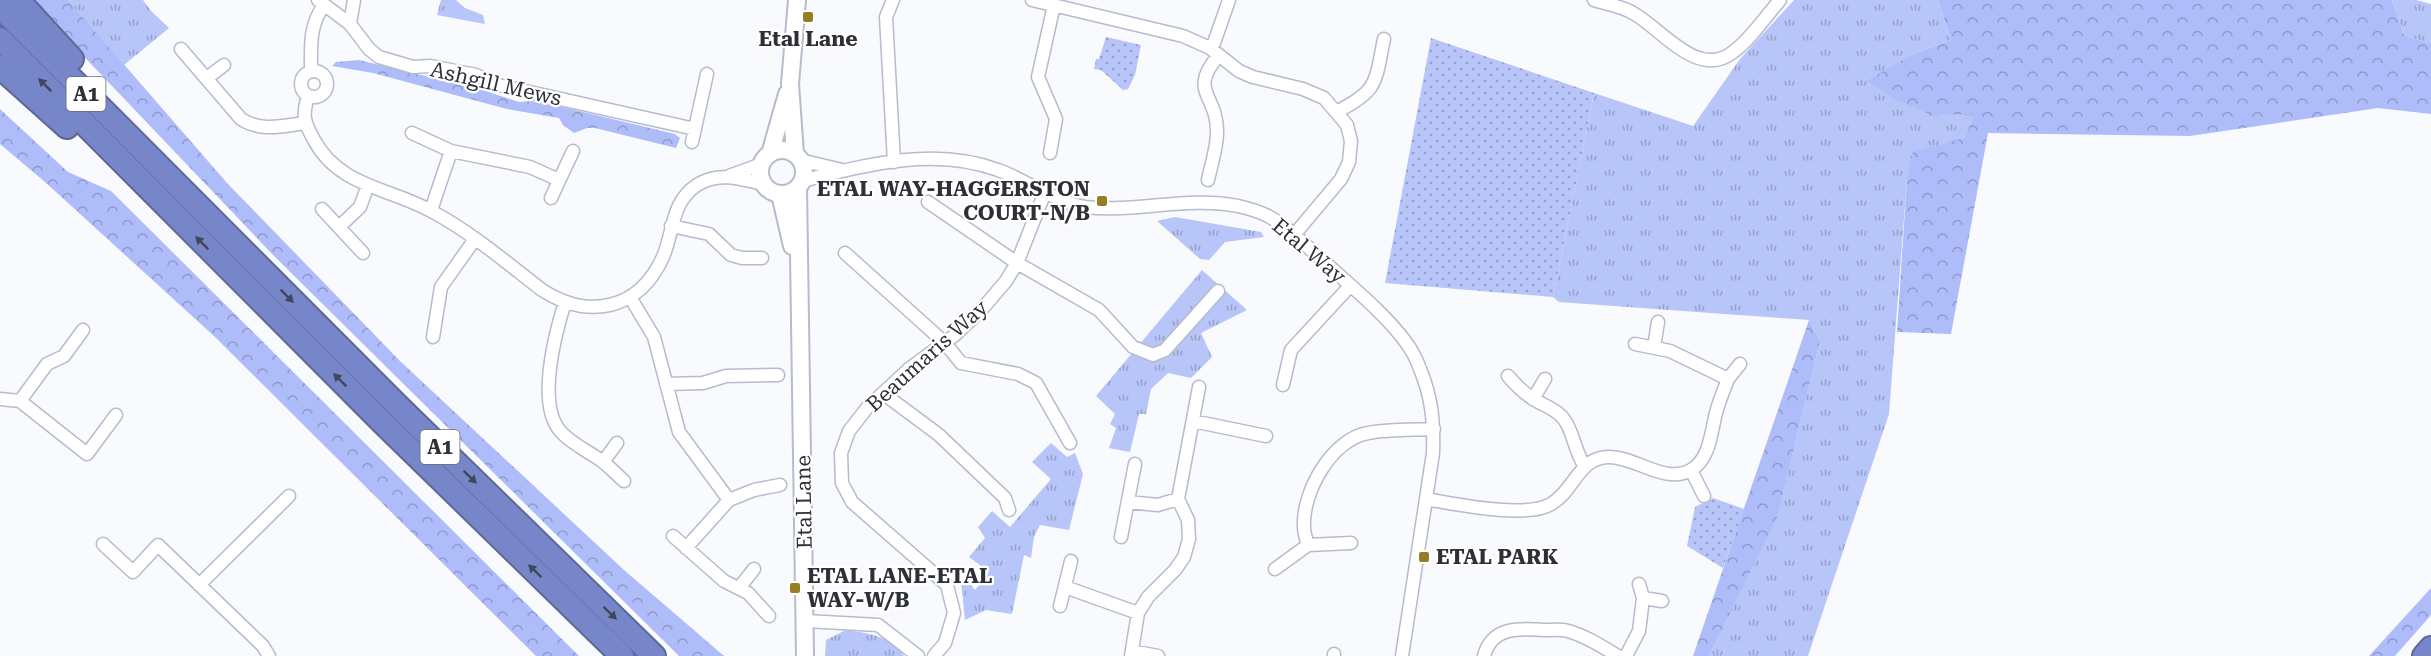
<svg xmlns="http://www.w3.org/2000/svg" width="2431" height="656" font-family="'Roboto Serif',serif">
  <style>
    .grass { fill: url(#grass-tufts) }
    .forest { fill: url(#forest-crowns) }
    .park { fill: url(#park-dots) }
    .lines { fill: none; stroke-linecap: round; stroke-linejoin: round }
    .street-casing { stroke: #b6bbcd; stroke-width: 15 }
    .secondary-casing { stroke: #b6bbcd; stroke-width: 20 }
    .highway-casing { stroke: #5d6895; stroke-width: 26 }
    .street { stroke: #fff; stroke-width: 12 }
    .secondary { stroke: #fff; stroke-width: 16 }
    .highway { stroke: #7786c8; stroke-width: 22 }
    .oneway { fill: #40465b }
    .poi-dot { fill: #957e26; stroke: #fff; stroke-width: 2 }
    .labels { text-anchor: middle; stroke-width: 4.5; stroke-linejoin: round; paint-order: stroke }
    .shield { fill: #fff; stroke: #6d6e73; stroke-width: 1.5 }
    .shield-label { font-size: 20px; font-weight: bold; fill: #2e3037 }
    .poi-label { font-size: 21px; font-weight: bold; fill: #2e3037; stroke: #fff; text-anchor: start }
    .street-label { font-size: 21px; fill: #2e3037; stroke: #fff }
  </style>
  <defs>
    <pattern id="grass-tufts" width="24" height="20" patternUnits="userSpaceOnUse" patternTransform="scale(1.5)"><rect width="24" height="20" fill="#b7c5f8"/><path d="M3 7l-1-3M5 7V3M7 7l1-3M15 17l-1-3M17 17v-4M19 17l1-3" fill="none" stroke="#95a0ca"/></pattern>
    <pattern id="forest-crowns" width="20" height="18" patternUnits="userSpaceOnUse" patternTransform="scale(1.5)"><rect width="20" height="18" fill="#aebcf9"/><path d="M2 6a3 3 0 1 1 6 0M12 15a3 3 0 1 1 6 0" fill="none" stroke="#8e99ca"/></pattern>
    <pattern id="park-dots" width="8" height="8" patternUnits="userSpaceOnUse" patternTransform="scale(1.5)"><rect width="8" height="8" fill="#b7c5f8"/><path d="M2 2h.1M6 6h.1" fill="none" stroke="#95a0ca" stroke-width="1.8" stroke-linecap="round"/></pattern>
  </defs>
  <rect width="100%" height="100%" fill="#f9fafe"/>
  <path class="grass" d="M68,0H143L151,11L169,28L124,65Z
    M441,0H456L465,8L483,15L485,24L437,15Z
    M1794,0H1938L1951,40L1911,55L1932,115L1976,113L1964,138L1907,179L1889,414L1808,656H1709L1777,517L1820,341L1809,320L1559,302L1553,297L1594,93L1693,126L1740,59Z
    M2392,0H2416L2431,4V44L2404,35Z
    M1175,217L1261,232L1264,237L1225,242L1209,260L1200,259L1157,221Z
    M1202,270L1247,310L1201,333L1212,357L1191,378L1168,373L1151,389L1146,414H1139L1130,452L1109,448L1116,428L1110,424L1115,414L1096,396Z
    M1051,443L1067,457L1075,453L1083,474L1069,530L1040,525L1034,537L1031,558L1024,555L1012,614L986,610L965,620L961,581L965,577L975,590L989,572L969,557L985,538L978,527L992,511L1010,527L1051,479L1032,462Z
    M846,630C867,633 892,636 904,656H825L826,640Z"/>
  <path class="forest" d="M30,0H68L227,183L400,361L624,570L724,656H679L274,256Z
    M1938,0H2392L2404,35L2431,44V114L2378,108L2190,136L1988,133L1951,334L1897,332L1907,179L1913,152L1964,138L1975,114L1932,115L1895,99L1867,81L1911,55L1951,40Z
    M359,60L421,75L478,85L491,93L519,102L531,101L558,106L675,134L680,138L676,148L595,128H587L574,133L563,125L559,118L507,109L373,73L332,66L336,62Z
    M0,109L68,172L111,191L579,656H536L214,336L45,182L0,144Z
    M1809,320L1820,341L1777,518L1709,656H1693Z
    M2431,588V615L2395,656H2369Z"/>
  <path class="park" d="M1106,37L1141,45L1135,75L1128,89L1123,90L1101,70L1094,69L1096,59H1099Z
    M1431,38L1594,93L1553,297L1385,283Z
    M1713,498L1744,509L1723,568L1687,546L1695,507Z"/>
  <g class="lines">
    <g class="street-casing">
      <path id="street" d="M318,0L350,24L369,49L379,57L413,67L430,66L476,75L498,85L695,129
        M893,0L886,17L894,162
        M1032,0L1183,36L1210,48L1239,71L1253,77L1303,89L1324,98L1347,125L1351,141L1349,162L1341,179L1294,235
        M1594,0C1607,4 1621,6 1633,13C1662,29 1698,80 1733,52C1750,40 1766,16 1780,0
        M350,24L354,0
        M1210,48L1214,43L1229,0
        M181,49L241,119C261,132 282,126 305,123
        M301 84a13 13 0 1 1 26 0a13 13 0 1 1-26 0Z
        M311,71C311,45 309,26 324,5
        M207,78L224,65
        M308,96C302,116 304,122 314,140C339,187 391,188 433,212C472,233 507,263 542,290C589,320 639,310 663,257C674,231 671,202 697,185C718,171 741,179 764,184
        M1338,111C1379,90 1375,82 1384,39
        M412,133L451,151L530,167L559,180
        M692,142L707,74
        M1050,153L1056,119L1038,77L1054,5
        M800,160L842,170
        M729,176L762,164
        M1208,180C1211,165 1217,148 1217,133C1218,94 1187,92 1219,55
        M802,181C865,165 935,146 998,170C1024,179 1057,203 1085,207C1136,213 1187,196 1238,206C1247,208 1260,212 1268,216C1290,228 1309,249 1328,265C1354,289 1384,313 1405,341C1411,349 1417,360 1420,369C1432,397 1434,423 1433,453L1402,656
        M551,198L573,151
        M928,202L1017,263L1099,310L1133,347L1153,355L1165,350L1218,291
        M322,209L363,253
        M431,210L451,151
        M671,226L709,234L731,255L742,258H762
        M339,227L360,207L368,185
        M845,253L945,343L961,363L1018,374L1036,383L1070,443
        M630,297L654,337L679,432L729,500L686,548
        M565,302C555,334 536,405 561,432C571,443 587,451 599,459C608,465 616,474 624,481
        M433,337L441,287L475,239
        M1654,347L1658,322
        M1508,376C1515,384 1522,392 1532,398C1542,405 1555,408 1563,418C1573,429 1574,450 1584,465
        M1728,379L1740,364
        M666,384L703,383L726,376L778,375
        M1283,385L1291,350L1350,286
        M884,394L939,435L1005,498L1009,510
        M0,399L20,401L87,454L116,415
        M1533,399L1545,379
        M20,401L47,364L64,356L83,330
        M1193,421L1266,436
        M603,462L617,443
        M1691,470L1704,496
        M1426,499C1456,504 1526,519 1551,504C1575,490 1578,458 1608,457C1635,456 1665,485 1691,470C1710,459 1711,432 1716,413C1719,401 1724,390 1728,379L1670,351L1635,344
        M729,500L754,490L780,485
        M1128,502L1158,505L1178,499
        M673,536L724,581L748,593L769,616
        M1121,537L1135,464
        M1351,543L1308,545C1306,539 1304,533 1304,527C1302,492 1332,439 1368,433C1389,429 1413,430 1434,429
        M103,544L133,572L158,545L263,646L269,656
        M1275,569L1308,545
        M1639,584L1643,598L1662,601
        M199,585L289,496
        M1065,587L1138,613
        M739,588L754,569
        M1060,606L1071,561
        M806,621L878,625L918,656
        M1132,651L1158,656
        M934,656L945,643L954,613L947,585L852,502L842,483L841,453L849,431L867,408L910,368L955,335L983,308L1006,281L1017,263L1045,192
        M1131,656L1138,613L1148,597L1175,570L1184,557L1189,539L1188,520L1178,499L1199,387
        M1334,656V654
        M1484,656C1492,626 1520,628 1545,630C1552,630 1561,629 1568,631C1586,636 1603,647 1618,656
        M1626,656L1639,631L1643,598"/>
    </g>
    <g class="secondary-casing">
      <path id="secondary" d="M760 172a22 22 0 1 1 44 0a22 22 0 1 1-44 0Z
        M770,154L787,94
        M795,154L790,84L797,0
        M798,187L805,656
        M780,194L792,246"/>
    </g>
    <g class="highway-casing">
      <path id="highway" d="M18,0L72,59
        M0,7L397,405L654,656
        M0,39L382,422L622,656
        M0,67L67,127
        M2424,656L2431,648"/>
    </g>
    <use href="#street" class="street"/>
    <use href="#secondary" class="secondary"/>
    <use href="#highway" class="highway"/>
  </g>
  <defs><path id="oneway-solid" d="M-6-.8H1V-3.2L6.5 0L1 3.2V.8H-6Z" transform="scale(1.5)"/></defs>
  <g class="oneway">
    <use href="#oneway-solid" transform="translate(45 85) rotate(-135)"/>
    <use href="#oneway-solid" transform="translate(202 243) rotate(-135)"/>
    <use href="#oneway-solid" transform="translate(287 296) rotate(45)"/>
    <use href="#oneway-solid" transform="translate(340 380) rotate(-135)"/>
    <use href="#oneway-solid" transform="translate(470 477) rotate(44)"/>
    <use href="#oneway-solid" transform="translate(535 571) rotate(-136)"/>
    <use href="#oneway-solid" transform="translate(610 613) rotate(44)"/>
  </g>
  <g class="poi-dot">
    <rect x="802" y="11" width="12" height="12" rx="3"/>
    <rect x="1096" y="195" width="12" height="12" rx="3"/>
    <rect x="1418" y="551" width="12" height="12" rx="3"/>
    <rect x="789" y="582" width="12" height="12" rx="3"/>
  </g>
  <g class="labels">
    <g class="shield">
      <rect x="66.5" y="77" width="39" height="34" rx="4.5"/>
      <rect x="420.5" y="430" width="39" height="34" rx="4.5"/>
    </g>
    <g class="shield-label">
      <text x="86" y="101">A1</text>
      <text x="440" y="454">A1</text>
    </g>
    <g class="poi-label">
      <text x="808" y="46" text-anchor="middle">Etal Lane</text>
      <text x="1090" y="196" text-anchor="end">ETAL WAY-HAGGERSTON<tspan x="1090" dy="24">COURT-N/B</tspan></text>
      <text x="1436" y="564">ETAL PARK</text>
      <text x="807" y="583">ETAL LANE-ETAL<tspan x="807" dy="24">WAY-W/B</tspan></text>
    </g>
    <g class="street-label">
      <text transform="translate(496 84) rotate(13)" y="7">Ashgill Mews</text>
      <text transform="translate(1309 251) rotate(40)" y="7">Etal Way</text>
      <text transform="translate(927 356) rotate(-42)" y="7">Beaumaris Way</text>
      <text transform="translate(804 502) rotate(-91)" y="7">Etal Lane</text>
    </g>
  </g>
</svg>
